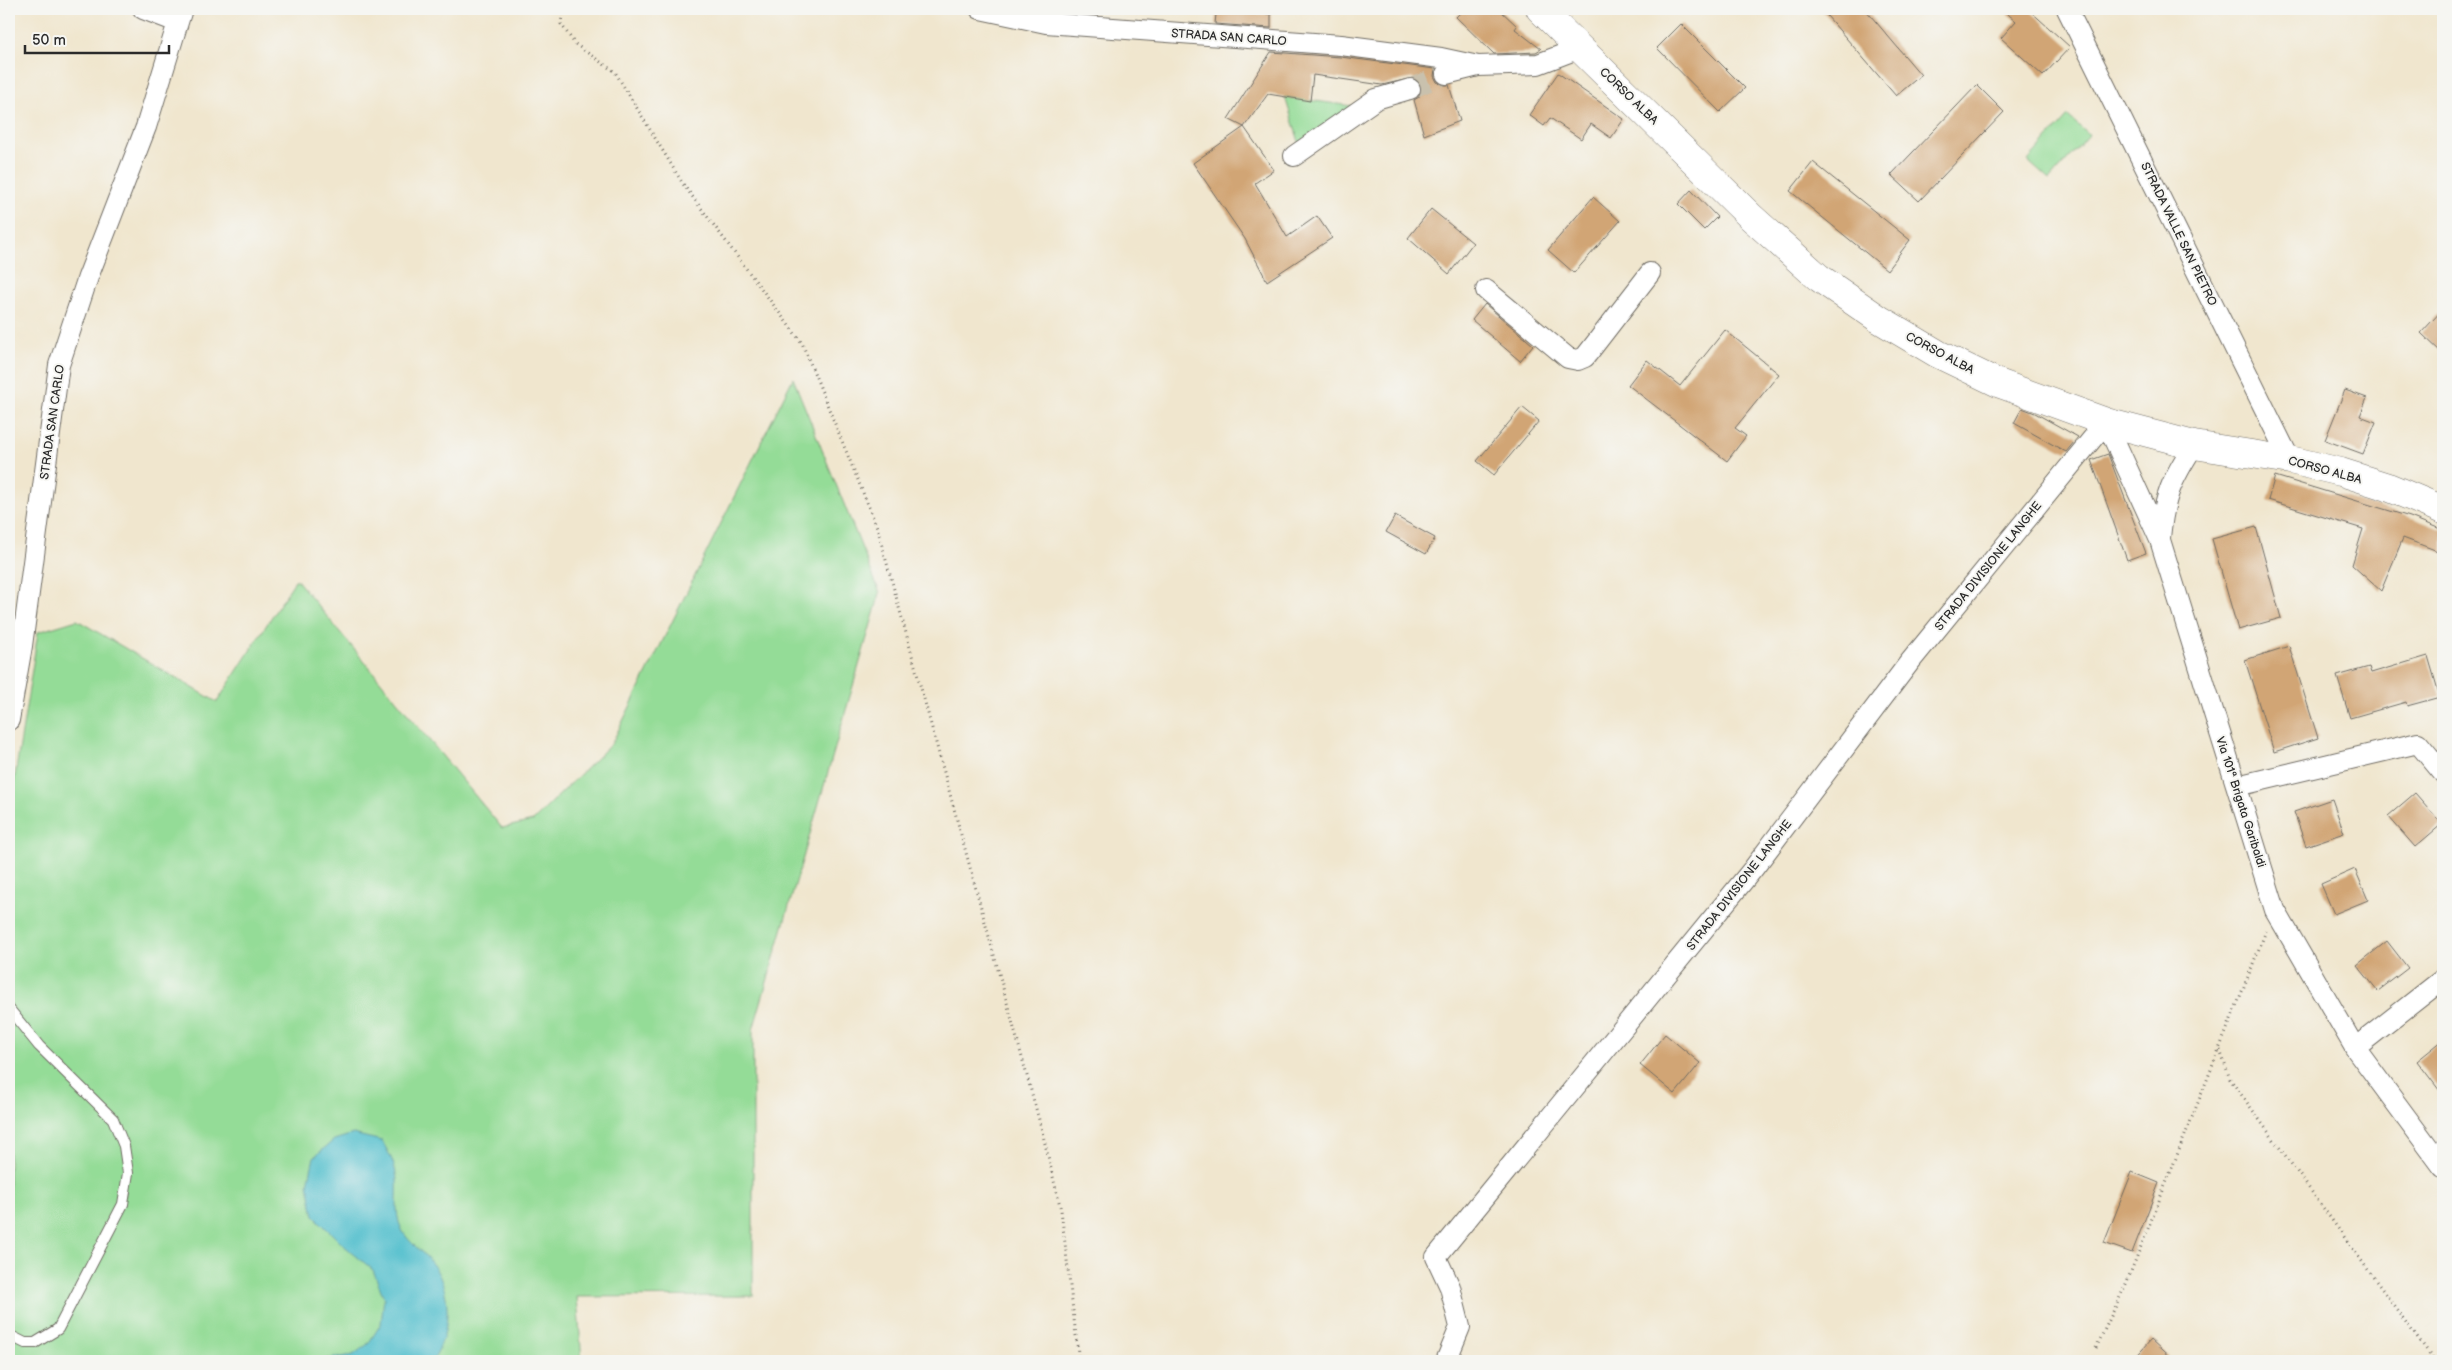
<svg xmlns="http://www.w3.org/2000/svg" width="2452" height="1370" font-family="'Balsamiq Sans',sans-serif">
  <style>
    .green { fill: #94dc97; stroke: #608461 }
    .water { fill: #53bfcd; stroke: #3f757c }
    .building { fill: #d1a574 }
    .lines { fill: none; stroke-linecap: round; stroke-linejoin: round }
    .street-tunnel { stroke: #c9c1ad; stroke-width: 20; stroke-dasharray: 20 10; stroke-linecap: butt }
    .lane-casing { stroke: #706c64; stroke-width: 12 }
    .street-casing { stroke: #706c64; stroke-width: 22 }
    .secondary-casing { stroke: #706c64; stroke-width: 29 }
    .path { stroke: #706c64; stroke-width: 3; stroke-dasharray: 1 4; stroke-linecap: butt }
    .lane { stroke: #fff; stroke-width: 10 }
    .street { stroke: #fff; stroke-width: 20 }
    .secondary { stroke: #fff; stroke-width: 28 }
    .labels { text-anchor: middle; stroke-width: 4; stroke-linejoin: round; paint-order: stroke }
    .street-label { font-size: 12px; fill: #2b2b2b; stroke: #f6f6f2 }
  </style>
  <rect width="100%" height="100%" fill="#f6f6f2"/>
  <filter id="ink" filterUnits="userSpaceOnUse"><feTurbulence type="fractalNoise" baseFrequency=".02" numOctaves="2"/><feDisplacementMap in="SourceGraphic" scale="10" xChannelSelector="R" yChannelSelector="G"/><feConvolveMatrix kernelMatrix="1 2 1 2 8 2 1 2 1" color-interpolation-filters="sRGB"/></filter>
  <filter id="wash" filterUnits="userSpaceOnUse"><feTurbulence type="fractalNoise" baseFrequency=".0096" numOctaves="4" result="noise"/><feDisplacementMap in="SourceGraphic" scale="20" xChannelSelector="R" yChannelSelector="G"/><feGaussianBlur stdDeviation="1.12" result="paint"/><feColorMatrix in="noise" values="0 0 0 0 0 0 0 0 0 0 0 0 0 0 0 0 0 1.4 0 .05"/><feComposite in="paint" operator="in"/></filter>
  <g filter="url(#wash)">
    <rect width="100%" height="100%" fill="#f0e6ce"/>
    <path class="green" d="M1285,97L1352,106L1300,145Z
      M2068,116L2089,135L2049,180L2028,161Z
      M793,378L880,593L753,1030V1296L577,1297L582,1361H9V814L38,632L77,620L217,702L296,579L502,828L533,821L612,743Z"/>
    <path class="water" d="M353,1134L382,1141C387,1150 393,1160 395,1169C401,1189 392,1211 402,1230C408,1242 422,1251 430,1261C453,1289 452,1332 432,1361H316L353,1355L368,1344L381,1324L384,1298L373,1270L341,1243L314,1216L308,1184L314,1157L334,1140Z"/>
    <g id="blocks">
      <path class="building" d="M1464,9H1499L1517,26L1515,29L1541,49L1536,52L1494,54L1456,17Z
        M1821,9H1865L1921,75L1896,96Z
        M2002,9H2028L2070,47L2043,76L2001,38L2016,21Z
        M1216,14H1271V28L1215,24Z
        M1681,24L1745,88L1720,112L1657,48Z
        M1271,52L1340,57L1435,69L1434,76L1437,82L1442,85H1449L1460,121L1424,135L1414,100L1419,97L1421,86L1413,78L1382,85L1313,75L1310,101L1268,94L1244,127L1228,119Z
        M1558,73L1624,119L1611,138L1591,124L1581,139L1550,118L1544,126L1529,115Z
        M1977,85L2004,112L1919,201L1891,175Z
        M1244,127L1274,170L1255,183L1287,237L1317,216L1332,238L1267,281L1245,239L1193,163Z
        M1813,162L1910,240L1887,270L1790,191Z
        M1691,190L1717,217L1704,230L1678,204Z
        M1593,197L1620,221L1574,273L1548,250Z
        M1431,209L1473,243L1449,274L1408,238Z
        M1485,304L1533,345L1520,361L1472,320Z
        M2443,309V354L2421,333Z
        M1725,330L1779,374L1735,428L1746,436L1727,461L1628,385L1647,360L1680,386Z
        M2345,390L2367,398L2360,416L2376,422L2363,454L2325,440Z
        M1522,407L1539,421L1494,475L1477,461Z
        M2022,408L2035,413L2078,437L2066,452L2014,423Z
        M2108,454L2146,553L2127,560L2091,460Z
        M2275,476L2410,517L2443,530V553L2403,538L2381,591L2352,565L2363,529L2268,500Z
        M1395,516L1435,538L1426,554L1386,532Z
        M2256,527L2281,618L2238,630L2212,539Z
        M2289,646L2318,738L2274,752L2245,660Z
        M2428,656L2440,697L2407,706L2406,702L2350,718L2337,676L2369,667L2371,673Z
        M2415,793L2442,824L2415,847L2388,816Z
        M2332,799L2344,833L2306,846L2294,812Z
        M2355,869L2368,900L2334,914L2321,884Z
        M2387,941L2408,968L2378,991L2357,965Z
        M1665,1034L1700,1063L1675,1094L1640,1065Z
        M2443,1040V1095L2417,1061Z
        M2132,1172L2159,1183L2132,1253L2104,1243Z
        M2151,1340L2174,1361H2132Z"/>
    </g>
  </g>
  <g filter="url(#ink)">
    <use href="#blocks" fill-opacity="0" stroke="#706c64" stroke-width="1"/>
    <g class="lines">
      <path class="street-tunnel" d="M1410,89L1446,74"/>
      <g class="lane-casing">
        <path id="lane" d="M9,1009L39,1046L113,1119L124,1146L128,1173L123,1204L58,1329L35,1343H25L9,1335"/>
      </g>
      <g class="street-casing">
        <path id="street" d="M143,9L177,22
          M980,9L1046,23L1341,45L1441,58L1478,66
          M2067,9L2290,460
          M1446,74L1478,66L1538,64L1580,48
          M1294,156L1376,99L1410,89
          M1486,290L1568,358L1578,360L1585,357L1650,273
          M2160,538C2164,496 2172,479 2194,445
          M9,720L22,646L59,365L88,277L146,127L182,9
          M2237,786L2418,743L2443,773
          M2355,1048L2443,979
          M1446,1361L1460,1327L1450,1287L1436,1257L1753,869L1909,663L2106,422L2160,540L2275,910L2355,1048L2443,1167"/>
      </g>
      <g class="secondary-casing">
        <path id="secondary" d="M1540,9L1751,217L1818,277L1879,319L1938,354L1998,383L2106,422L2194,445L2290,460L2341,472L2388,487L2443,510"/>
      </g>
      <path class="path" d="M563,9L561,24L575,44L615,72L683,184L802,343L877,527L1041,1127L1061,1210L1079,1361
        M2220,1050L2230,1079L2434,1361
        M2096,1348L2126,1284L2266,931"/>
      <use href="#lane" class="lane"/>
      <use href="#street" class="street"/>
      <use href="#secondary" class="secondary"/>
    </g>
  </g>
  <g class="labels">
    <g class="street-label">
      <text transform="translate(1229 37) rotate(4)" y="4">STRADA SAN CARLO</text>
      <text transform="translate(1629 96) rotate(44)" y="4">CORSO ALBA</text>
      <text transform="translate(2179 234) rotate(64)" y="4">STRADA VALLE SAN PIETRO</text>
      <text transform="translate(1940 353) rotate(28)" y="4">CORSO ALBA</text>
      <text transform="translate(52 422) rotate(-82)" y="4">STRADA SAN CARLO</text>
      <text transform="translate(2325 470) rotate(15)" y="4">CORSO ALBA</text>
      <text transform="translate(1988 566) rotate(-51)" y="4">STRADA DIVISIONE LANGHE</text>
      <text transform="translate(2241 802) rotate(72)" y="4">Via 101ª Brigata Garibaldi</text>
      <text transform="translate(1739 885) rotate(-52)" y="4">STRADA DIVISIONE LANGHE</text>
    </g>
  </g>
  <rect width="2452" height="1370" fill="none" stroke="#f6f6f2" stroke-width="30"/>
  <path d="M25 45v8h144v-8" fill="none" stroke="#2b2b2b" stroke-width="2.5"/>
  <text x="32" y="45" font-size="15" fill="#2b2b2b" stroke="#f6f6f2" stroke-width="4" paint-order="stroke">50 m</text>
</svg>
